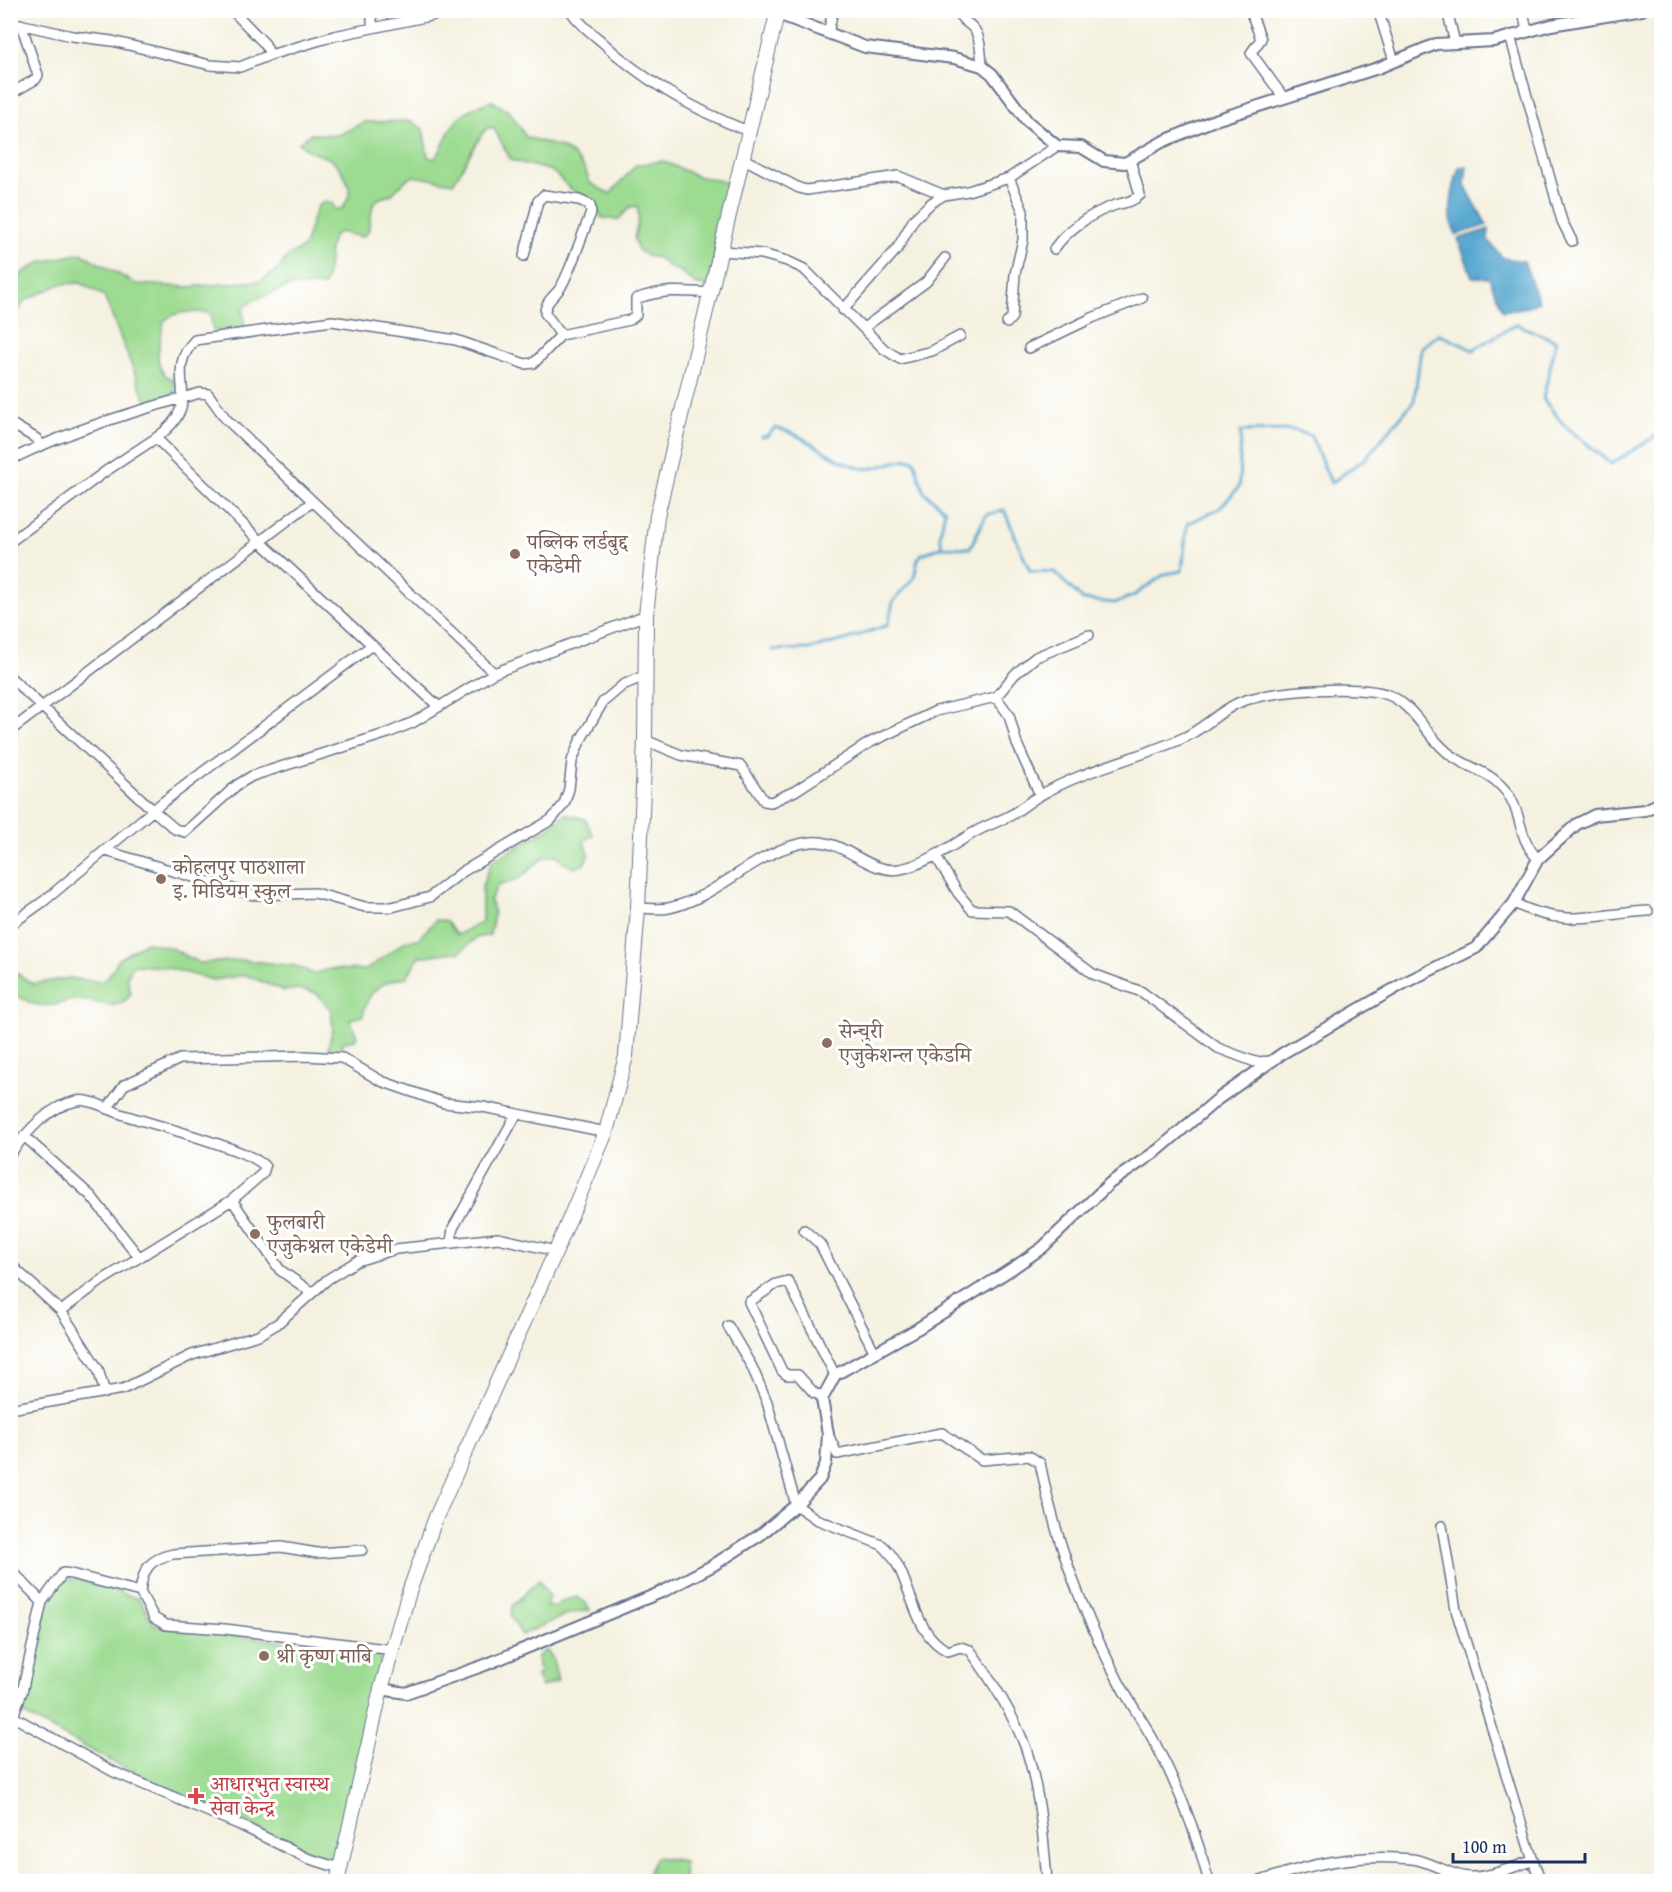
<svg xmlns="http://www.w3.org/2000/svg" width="1672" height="1892" font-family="'Gentium Book Plus','Noto Serif Devanagari',serif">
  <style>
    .green { fill: #9cdb91; stroke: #5c8578; stroke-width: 1.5 }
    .water { fill: #53a5ce; stroke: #376a96; stroke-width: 1.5 }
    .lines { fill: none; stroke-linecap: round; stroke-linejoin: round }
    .stream { stroke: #53a5ce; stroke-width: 3 }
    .minor-casing { stroke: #67738c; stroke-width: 12 }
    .tertiary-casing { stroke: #67738c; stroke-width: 14 }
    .primary-casing { stroke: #67738c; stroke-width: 16 }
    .minor { stroke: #fff; stroke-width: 9 }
    .tertiary { stroke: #fff; stroke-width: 10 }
    .primary { stroke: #fff; stroke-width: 14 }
    .education-dot { fill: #8d6e63; stroke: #fff; stroke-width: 2 }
    .health-dot { fill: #e0444e; stroke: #fff; stroke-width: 2 }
    .labels { text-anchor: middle; stroke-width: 6; stroke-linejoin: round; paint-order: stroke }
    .education-label { font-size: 21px; fill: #785e54; stroke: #fff; text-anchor: start }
    .health-label { font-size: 21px; fill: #be3a42; stroke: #fff; text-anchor: start }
  </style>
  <rect width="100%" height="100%" fill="#fff"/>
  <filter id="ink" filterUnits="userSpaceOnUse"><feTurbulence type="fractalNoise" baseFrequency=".0167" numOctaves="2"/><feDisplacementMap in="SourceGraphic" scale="12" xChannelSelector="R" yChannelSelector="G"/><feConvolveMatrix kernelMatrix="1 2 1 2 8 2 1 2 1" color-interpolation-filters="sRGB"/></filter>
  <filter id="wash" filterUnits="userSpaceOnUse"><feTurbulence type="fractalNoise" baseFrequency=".008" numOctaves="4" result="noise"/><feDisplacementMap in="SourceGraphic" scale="24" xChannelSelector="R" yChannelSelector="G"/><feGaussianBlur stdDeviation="1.35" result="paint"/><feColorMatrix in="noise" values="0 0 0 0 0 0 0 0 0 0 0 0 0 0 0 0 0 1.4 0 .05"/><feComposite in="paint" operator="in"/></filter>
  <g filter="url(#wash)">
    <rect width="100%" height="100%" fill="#f5f1e0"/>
    <path class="green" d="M492,101L510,112L526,137L560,147L572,154L585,169L590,183L610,194L636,165L663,161L697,176L731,183L709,287L695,284L680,271L670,268L659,258L647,256L638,250L634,239L639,217L637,206L630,207L618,220L602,218L593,202L574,192L552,171L511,160L493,127L486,129C473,146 465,165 453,183L414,176L407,179L392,194L378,199L373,204L368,232L362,237L340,232L334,235C326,252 331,269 324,286H291L253,300L243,309L245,327L213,331L210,313C193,312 178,309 164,321C160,342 149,371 174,380L175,393L149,403L145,399L104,296L81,283L60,284L24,301L11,328V280L39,263L81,253L136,284L188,287L260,281L279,269L287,257L304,247L312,220L318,206L324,202L332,203L335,209H342C350,197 352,192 346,179C332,148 315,161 299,143L310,134L339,135L364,122L411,121L423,129L428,157L434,159C442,152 443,143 448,134C457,114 472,107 492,101Z
      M565,814L585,819L593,835L584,841L589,854L584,864L574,868L564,863L557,855C540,855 533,868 521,877C515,881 506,883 498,885L490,900L494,914L490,935L476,938L459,953C449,950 433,957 419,956L407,977C382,981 367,990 363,1016L350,1019L357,1037L355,1040L343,1042L340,1052L332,1053L328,1047L333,1029L331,1010L316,993L298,989L284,991L246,975L213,980L164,967L133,965L127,977L131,994C115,1016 98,999 76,1000C70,1000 63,1003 58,1004C38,1009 27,1002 11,992L10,969L33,984L69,978L101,982L107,978L120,958L146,942L171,948L200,963L243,960L296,966L313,974L330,969L366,970L404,942L418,939L436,920L446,921L457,935L482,922V886L492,861L546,830Z
      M64,1579H78L139,1599L156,1626L372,1652L379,1655L381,1663L336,1861L292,1846L237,1818L155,1784L23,1714L44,1613L47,1602Z
      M539,1580L549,1596L546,1607L557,1606L562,1601L577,1597L586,1603L590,1610L568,1614L522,1635L511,1617L512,1606Z
      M546,1650L552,1657L558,1681L542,1687L536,1674L542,1672L538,1667V1656Z
      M656,1857L684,1861V1881H644Z"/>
    <path class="water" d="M1467,166L1465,185L1487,225L1456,235C1445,216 1453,187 1459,167Z
      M1489,229L1488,240L1503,258L1524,261L1539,302L1528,307L1503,311L1489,278L1472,277L1458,239Z"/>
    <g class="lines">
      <path class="stream" d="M761,437L767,436L775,428C807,434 829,460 860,468C877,472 896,457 914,460L924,492L945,510L940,535L942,547
        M773,650L810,649L845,640L888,625L893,602L914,578L918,559L922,554L942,547L970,548L986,515L1004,510L1030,571L1054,572L1083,600L1115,603L1135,595L1165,574L1182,571L1187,524L1220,508L1239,487L1241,431L1294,430L1311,436L1331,483L1366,458L1414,401L1421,348L1439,334L1473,350L1516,324L1556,341L1543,399L1564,425L1611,464L1662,432"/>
    </g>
  </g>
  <g filter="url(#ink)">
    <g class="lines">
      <g class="minor-casing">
        <path id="minor" d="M232,10L265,44L270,55
          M372,10V28
          M570,10C578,22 589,31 600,40C644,82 694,110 750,132
          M957,10C961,21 967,21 973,28C981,36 981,55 982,66
          M1250,10L1261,39L1251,53L1284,98
          M1378,10L1394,61
          M1447,10L1455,43
          M1523,10L1527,32
          M10,22L72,36L112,41L210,65L240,67L270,55L334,36L459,10
          M828,34L833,10
          M1510,36L1562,221L1572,241
          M10,94L36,79L38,75L21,24
          M744,159L799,188L807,190L898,176L944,195
          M1054,249C1067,230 1089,215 1110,207C1122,202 1130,204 1140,195L1130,160
          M722,251L762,254L787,261L804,269L884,349L900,359L932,351L960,336
          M524,256L538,201L544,195L579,200L590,205L591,213C581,237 574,262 562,285C557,295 545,300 545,313L561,335
          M843,310L897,249L914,219L931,203L944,195L968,191L1009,178L1057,146
          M1007,323L1012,317L1015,274L1023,240V211L1009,178
          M865,327L926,282L945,258
          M1029,348L1092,318L1142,298
          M10,423L37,439L40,444
          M10,460C70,430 136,411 200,393L208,394L226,419L494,673
          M10,542L106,471L156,438
          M10,677L154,811L175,829L185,832L237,785L252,776L388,733L414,722L494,673L646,615
          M996,697L1009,715L1017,744L1040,795
          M439,707L261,542L156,438C209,400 160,376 195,340L332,321L456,340L525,364L534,363L561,335L630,320L636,315V299C661,289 685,291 711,293
          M10,731L312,502
          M645,740L681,755L741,766L764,801L771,802L795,791L869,743L936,711L996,697L1015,674L1036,657L1089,635
          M106,851L253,895L315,893L365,907H392L430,897L462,872L551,820L564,804L569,789L572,761L580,741L603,702L623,685L644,676
          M935,855L958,893L972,910L1009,911L1093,974L1142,992L1218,1048L1255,1062L1273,1061
          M1514,903C1565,929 1595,914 1648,911
          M638,908C648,908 659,910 669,908C720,897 758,847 811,842C843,838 869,875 900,869C927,864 952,845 975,832C987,825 1001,821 1013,814C1022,808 1030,801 1039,796C1083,770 1135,759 1181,739C1201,731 1218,712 1238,703C1265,690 1368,683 1393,697C1418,711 1429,740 1452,756C1474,771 1491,771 1508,794C1523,815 1517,837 1538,859
          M10,925L44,901L163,802L372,645
          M107,1109L124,1085L180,1059L305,1056L342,1058L381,1081L444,1103L483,1107L606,1132
          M24,1136L91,1196L139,1257
          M10,1154C27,1132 48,1106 77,1101C92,1098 110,1111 124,1115C148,1123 256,1151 265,1167L263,1173L232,1200
          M804,1230L820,1244L875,1353
          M451,1243L453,1228L516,1115
          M10,1264L61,1311
          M728,1326L752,1367L767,1402L796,1505L816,1519L882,1545C914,1572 908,1632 948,1651L960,1647L970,1650C991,1679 1012,1712 1025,1746C1039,1785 1044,1840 1047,1882
          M105,1393L98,1369L61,1311L101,1281L232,1200L280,1270L311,1292
          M823,1396L814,1393L798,1375H787L782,1371L749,1302L776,1284L788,1281L835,1375
          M10,1409L123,1389L192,1355L258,1335L277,1324L328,1279L357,1261L396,1249L498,1238L556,1251
          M828,1434L837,1454L942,1433L982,1460L1029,1456L1040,1463C1055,1538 1083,1614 1119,1682C1130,1704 1145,1723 1156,1745C1179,1788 1197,1835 1209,1882
          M1442,1526L1456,1610L1517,1810C1526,1834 1530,1859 1542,1882
          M10,1569L42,1602L22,1692L13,1716
          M140,1592C143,1569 149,1559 173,1554L281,1547L317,1553L362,1550
          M42,1602L63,1573L71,1574L140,1592L154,1618L166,1625L225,1629L394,1650
          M10,1715L114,1772L240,1825L307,1858L339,1868
          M1258,1882C1309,1864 1357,1853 1412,1859C1431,1861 1450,1876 1469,1877C1489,1878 1512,1867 1532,1861"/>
      </g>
      <g class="tertiary-casing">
        <path id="tertiary" d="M778,14L865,47L954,58L982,66L992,74L1027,121L1057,146L1081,147L1104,161L1125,163L1162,142L1212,121L1378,68L1436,44L1494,41L1551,25L1642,10
          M381,1689L406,1693L485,1665L664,1591L712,1566L760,1535L796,1505L820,1479L826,1463L828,1434L822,1399L835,1375L917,1329L1013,1268L1042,1248L1110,1183L1158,1150L1218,1099L1283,1053L1406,982L1476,948L1514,903L1538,859L1577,824L1595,815L1645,810L1662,802"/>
      </g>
      <g class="primary-casing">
        <path id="primary" d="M337,1882L381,1689L409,1592L436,1517L556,1251L606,1132L626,1056L638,908L645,740L646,615L657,516L778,10"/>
      </g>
      <use href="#minor" class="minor"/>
      <use href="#tertiary" class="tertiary"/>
      <use href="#primary" class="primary"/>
    </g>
  </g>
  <g class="education-dot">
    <circle cx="515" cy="554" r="6"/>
    <circle cx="161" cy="879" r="6"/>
    <circle cx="827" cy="1043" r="6"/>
    <circle cx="255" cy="1234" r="6"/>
    <circle cx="264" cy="1656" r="6"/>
  </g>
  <path class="health-dot" d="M193 1787h6v6h6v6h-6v6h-6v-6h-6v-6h6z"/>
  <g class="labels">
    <g class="education-label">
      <text x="527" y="549">पब्लिक लर्डबुद्द<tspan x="527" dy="24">एकेडेमी</tspan></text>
      <text x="173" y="874">कोहलपुर पाठशाला<tspan x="173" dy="24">इ. मिडियम स्कुल</tspan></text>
      <text x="839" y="1038">सेन्चुरी<tspan x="839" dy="24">एजुकेशन्ल एकेडमि</tspan></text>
      <text x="267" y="1229">फुलबारी<tspan x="267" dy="24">एजुकेश्नल एकेडेमी</tspan></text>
      <text x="276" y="1663">श्री कृष्ण माबि</text>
    </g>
    <g class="health-label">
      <text x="210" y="1791">आधारभुत स्वास्थ<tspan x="210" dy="24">सेवा केन्द्र</tspan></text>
    </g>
  </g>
  <rect width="1672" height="1892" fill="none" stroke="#fff" stroke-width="36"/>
  <path d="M1453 1853v9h132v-9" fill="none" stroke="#1b2f5e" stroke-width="3"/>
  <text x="1462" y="1853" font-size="18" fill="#1b2f5e" stroke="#ffffff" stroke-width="4.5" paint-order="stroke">100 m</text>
</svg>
